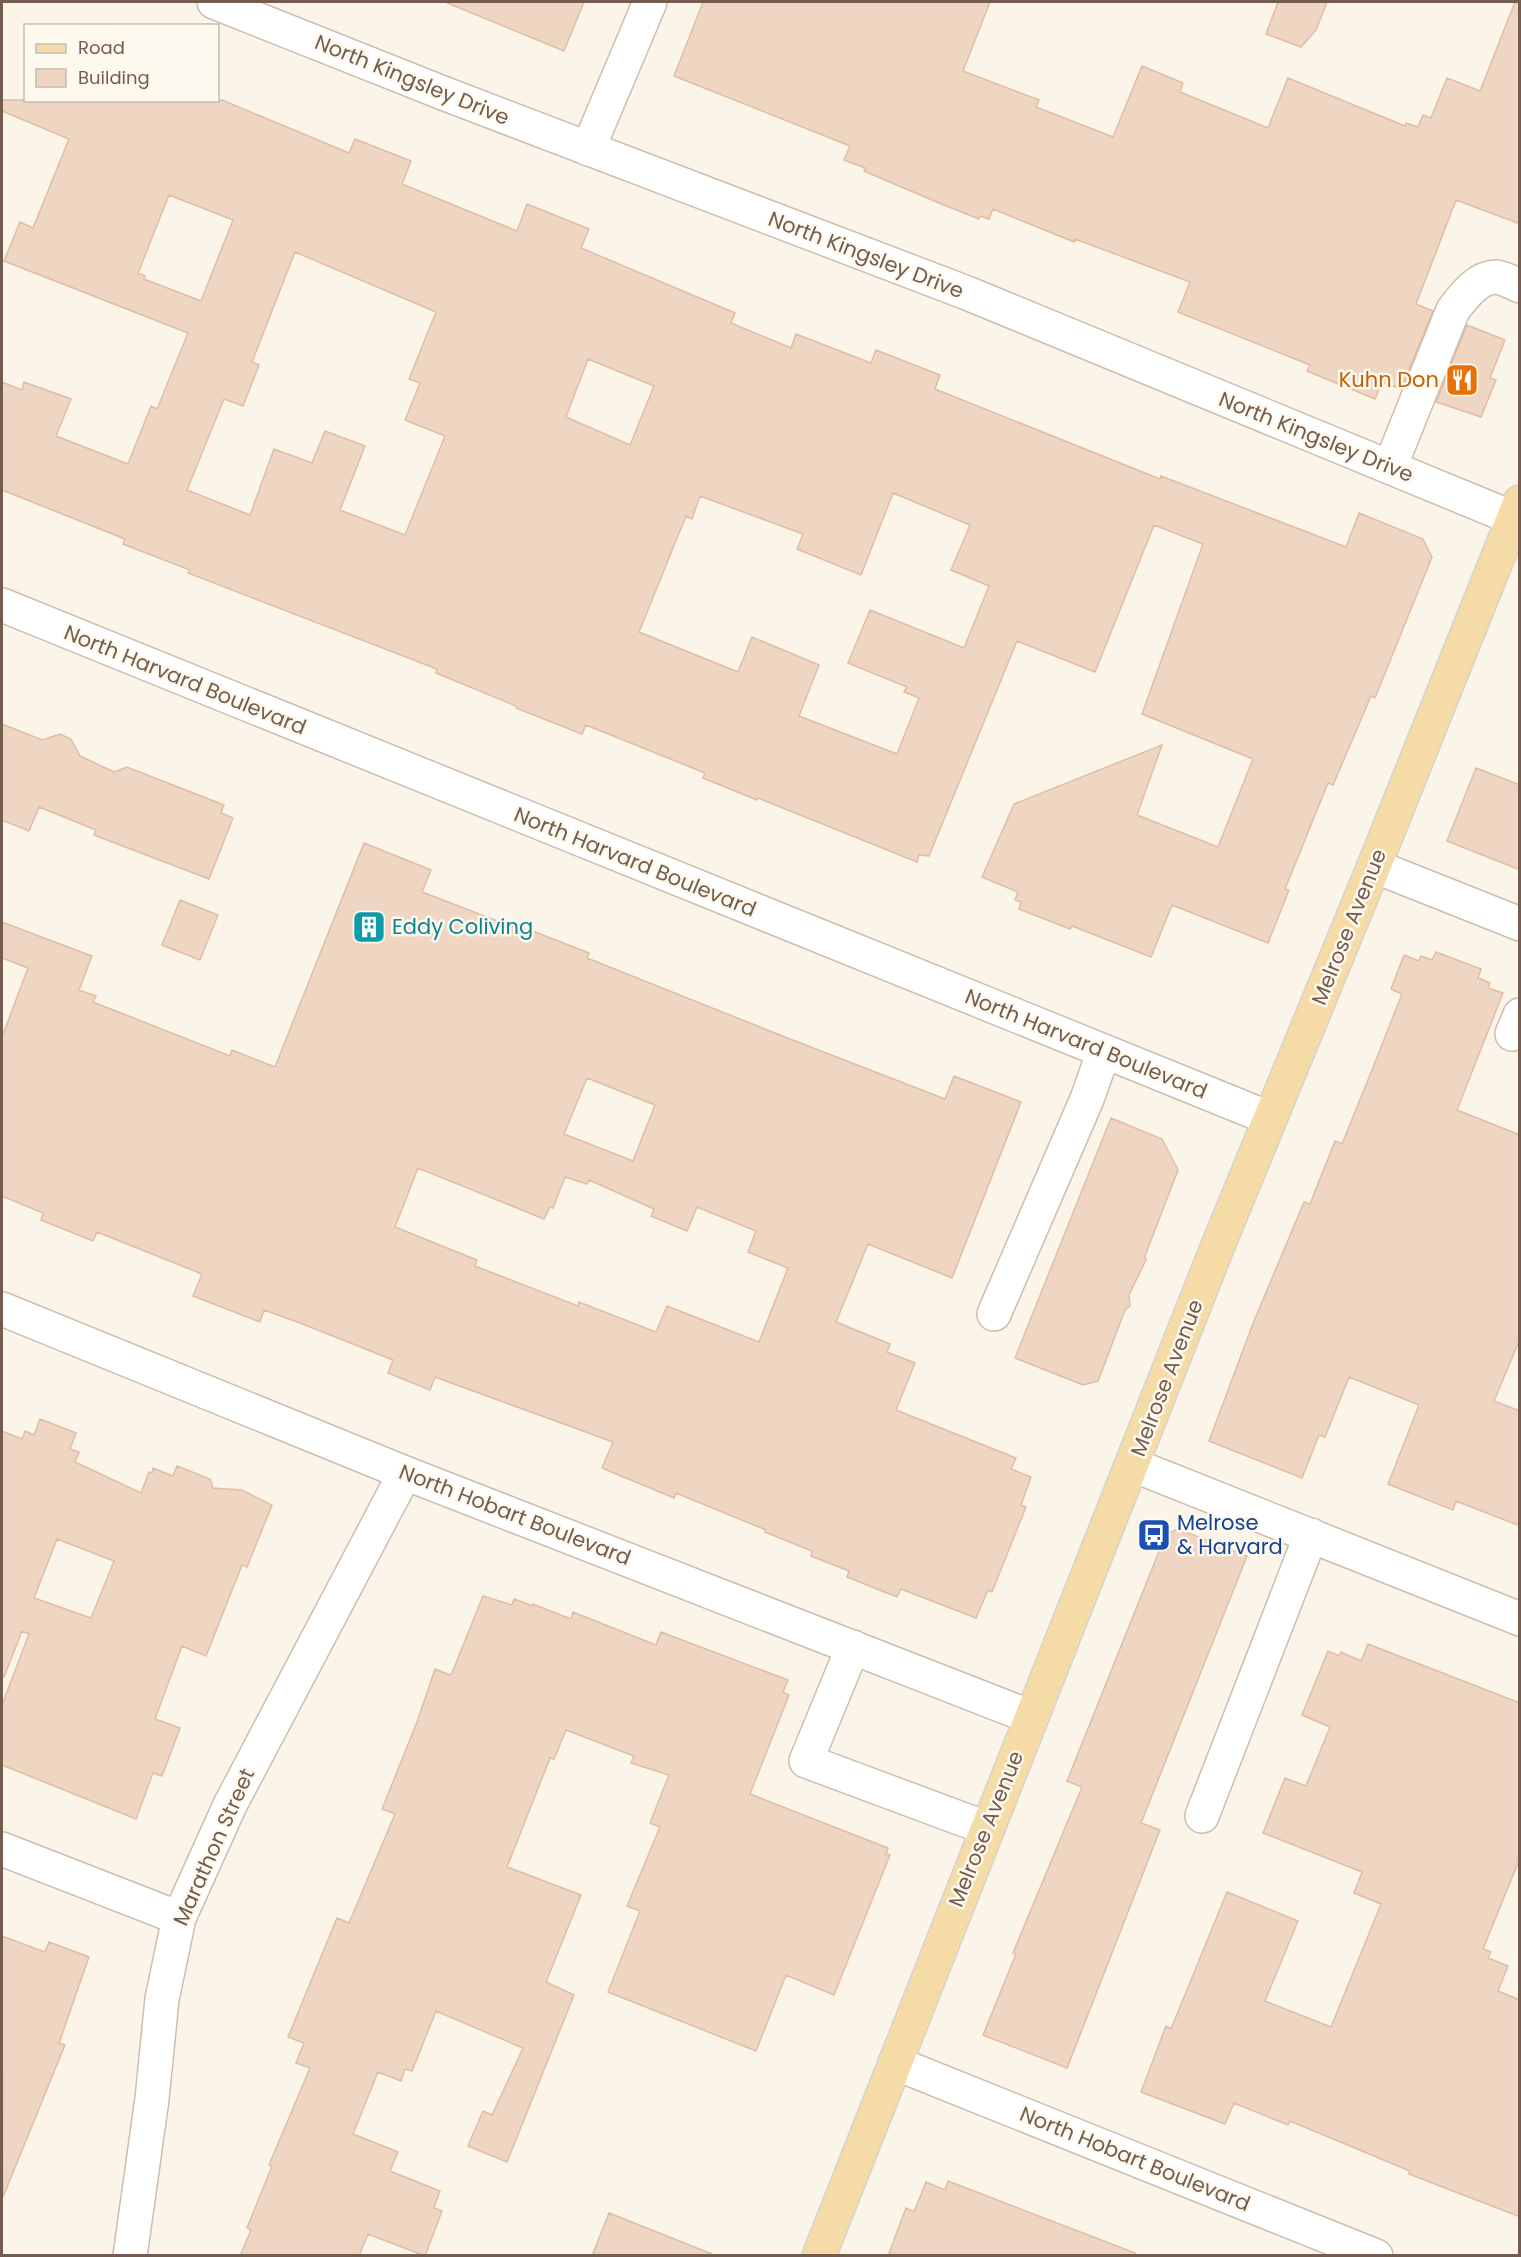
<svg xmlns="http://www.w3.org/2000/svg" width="1521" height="2257" font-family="Poppins,sans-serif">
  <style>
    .building { fill: #efd6c2; stroke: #e0bda4; stroke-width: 1.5; fill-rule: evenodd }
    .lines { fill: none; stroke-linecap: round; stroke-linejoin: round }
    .minor-casing { stroke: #cdbdaf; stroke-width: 36 }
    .major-casing { stroke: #d8d2cd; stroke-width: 36 }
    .minor { stroke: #fff; stroke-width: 33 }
    .major { stroke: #f5dba6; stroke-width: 33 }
    .labels { text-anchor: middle; stroke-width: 5; stroke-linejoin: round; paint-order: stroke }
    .street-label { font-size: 21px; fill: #745d4e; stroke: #fef9ef }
    .food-label { font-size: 21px; fill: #c56008; stroke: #fef9ef; text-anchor: end }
    .culture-label { font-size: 21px; fill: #0d838f; stroke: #fef9ef; text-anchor: start }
    .transit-label { font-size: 21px; fill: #164399; stroke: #fef9ef; text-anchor: start }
  </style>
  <rect width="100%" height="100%" fill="#fbf5e9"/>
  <path class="building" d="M445,2H584L564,51Z
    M703,2H990L963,71L1039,100L1036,107L1113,137L1142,66L1183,83L1180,92L1268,128L1288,78L1405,126L1406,123L1418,127L1423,115L1431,118L1447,78L1480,91L1515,2H1520V224L1456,200L1416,304L1433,311L1401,389L1382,382L1375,399L1307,371L1310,365L1178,312L1190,282L1075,239L1074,242L993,209L989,219L980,216L979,219L939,203L864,171L865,168L844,160L850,146L674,76Z
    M1278,2H1327L1316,30L1301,47L1266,34Z
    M2,100H222L349,153L355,139L411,161L402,184L517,231L527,204L589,229L581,248L735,313L731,323L791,348L796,334L871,363L876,350L940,375L935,389L1160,479L1161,476L1346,547L1359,513L1423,539L1432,557L1375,698L1371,696L1333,785L1328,783L1285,889L1289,890L1268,943L1172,905L1151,957L1072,926L1070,929L1019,909L1021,902L1015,900L1018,892L982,877L1014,804L1162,745L1137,815L1218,847L1253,759L1142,714L1203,544L1154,525L1095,672L1017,641L929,856L919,855L917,862L758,798L757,800L703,778L705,773L586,725L582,734L516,708V706L436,673L437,669L188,573L190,570L123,544L125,539L2,490V382L22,390L24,382L71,399L56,436L128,464L151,406L157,409L188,333L4,261L20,222L33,228L69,139L2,111ZM169,195L233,220L201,301L144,279L145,276L138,273ZM295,252L436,312L409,379L420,383L405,420L445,436L405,535L340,510L365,446L325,431L312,463L274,449L250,515L187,490L224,399L243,406L259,365L252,362ZM588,359L654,386L630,445L566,417ZM893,493L970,525L951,570L989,586L964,648L870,610L848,663L907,687L904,692L919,698L897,754L799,716L819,665L752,637L738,672L639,632L686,516L692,519L700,496L803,534L797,549L861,575Z
    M1467,325L1505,340L1490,378L1496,380L1481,417L1436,402Z
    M2,724L42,740L60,734L71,739L80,756L114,772L127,767L224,805L221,813L233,818L209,879L94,835L96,830L39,807L29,831L2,820Z
    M1476,768L1520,785V870L1447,841Z
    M364,843L431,870L422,892L529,933L530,930L589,953L587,958L790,1039L945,1099L954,1076L1021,1102L952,1278L868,1244L836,1322L890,1344L887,1352L915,1363L896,1410L1016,1458L1011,1469L1031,1477L1021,1505L1026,1507L992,1592L988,1590L976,1618L901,1589L897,1597L847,1577L849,1571L811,1556L812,1551L765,1532L766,1530L676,1493L674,1498L602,1468L613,1442L435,1377L430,1390L388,1373L393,1360L300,1323L264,1310L260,1322L193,1296L202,1274L97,1232L93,1241L41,1220L43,1213L2,1196V1037L28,968L2,958V922L92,956L79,990L96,996L93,1002L230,1056L232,1050L275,1067ZM587,1078L655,1105L633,1161L564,1134ZM418,1168L544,1219L550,1207L553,1208L565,1177L587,1184L589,1180L654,1209L651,1216L687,1231L697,1207L756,1231L748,1252L788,1268L759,1342L667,1306L656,1332L579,1302L578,1306L475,1266L477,1260L395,1227Z
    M180,900L218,915L200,960L162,945Z
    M1436,952L1481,969L1478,978L1490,983L1488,988L1503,993L1457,1110L1520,1135V1339L1494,1401L1520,1411V1526L1456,1501L1453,1510L1388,1484L1419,1405L1349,1377L1325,1437L1319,1435L1302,1478L1209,1441L1252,1326L1304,1202L1310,1204L1335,1141L1342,1144L1370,1075L1402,994L1391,989L1404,955L1419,961L1421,956L1432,960Z
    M1111,1118L1162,1139L1178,1170L1145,1256L1146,1260L1129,1295L1130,1306L1125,1310L1098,1381L1083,1385L1015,1358Z
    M40,1419L76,1433L70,1449L79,1452L75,1462L141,1493L149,1472L152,1473L153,1468L173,1476L177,1466L210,1479L213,1488L242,1490L272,1505L247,1567L242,1565L206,1656L182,1646L155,1719L180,1728L162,1776L153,1773L136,1819L2,1765V1705L29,1634L22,1631L4,1677H2V1431L22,1439L25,1431L34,1435ZM57,1539L114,1561L91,1618L34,1598Z
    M1178,1529L1247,1556L1141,1823L1160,1830L1067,2068L983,2035L1016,1954L1013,1953L1082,1787L1067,1781L1166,1534Z
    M483,1596L512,1605L514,1599L533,1606V1604L571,1619L573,1612L656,1645L661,1632L788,1680L783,1692L789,1695L750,1794L888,1848L886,1854L890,1855L834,1995L786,1975L756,2051L608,1992L640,1911L627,1906L660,1827L650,1823L669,1775L631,1763L634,1756L566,1730L554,1759L550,1758L507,1867L581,1895L546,1982L574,1995L507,2162L468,2146L483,2111L492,2115L523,2048L436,2011L412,2071L405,2069L401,2081L378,2072L353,2134L398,2152L390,2171L440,2191L434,2208L442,2211L425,2256L368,2234L359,2256H240L251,2230L247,2228L272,2166L269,2165L310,2068L296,2063L304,2043L288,2037L337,1918L349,1923L395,1814L382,1809L417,1722L435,1669L450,1675L452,1673Z
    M1368,1644L1520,1703V1858L1483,1949L1491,1952L1488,1958L1508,1966L1498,1991L1520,2000V2217L1409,2174L1410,2171L1290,2121L1288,2125L1234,2103L1225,2124L1141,2092L1166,2026L1171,2029L1227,1892L1298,1921L1265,2001L1331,2027L1381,1904L1354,1893L1362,1872L1263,1833L1285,1778L1306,1786L1330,1727L1302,1715L1328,1651L1339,1656L1341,1652L1361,1661Z
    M2,1936L45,1952L49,1942L89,1957L59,2043L65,2045L3,2197Z
    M948,2181L1135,2253L1134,2256H888L906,2208L914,2212L926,2182L945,2190Z
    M609,2213L712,2254V2256H592Z"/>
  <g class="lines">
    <g class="minor-casing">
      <path id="minor" d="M214,2L448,95L967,293L1513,518
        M588,149L650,2
        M1390,467L1453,310C1463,297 1478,276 1497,277C1504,278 1513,283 1520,286
        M2,605L1269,1118
        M1374,866L1520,924
        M1512,1034L1520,1015
        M2,1309L405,1473L1031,1717
        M994,1314L1087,1099L1104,1051
        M1133,1465L1520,1619
        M853,1647L806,1761L986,1828
        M1202,1816L1311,1535
        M2,1849L179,1918
        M895,2063L1376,2256
        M130,2256L152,2099L162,1999L179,1918L230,1805L405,1473"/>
    </g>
    <g class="major-casing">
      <path id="major" d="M819,2256L1217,1248L1374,866L1520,502"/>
    </g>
    <use href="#minor" class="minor"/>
    <use href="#major" class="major"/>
  </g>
  <defs>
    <g id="restaurant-square" transform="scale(1.725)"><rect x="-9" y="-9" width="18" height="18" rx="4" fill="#e8710a" stroke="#fef9ef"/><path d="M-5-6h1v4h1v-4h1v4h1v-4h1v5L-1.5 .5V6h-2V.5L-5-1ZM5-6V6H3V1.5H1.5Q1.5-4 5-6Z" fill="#fff"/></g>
    <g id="building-square" transform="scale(1.725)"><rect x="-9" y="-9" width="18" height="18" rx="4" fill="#0f9aa8" stroke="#fef9ef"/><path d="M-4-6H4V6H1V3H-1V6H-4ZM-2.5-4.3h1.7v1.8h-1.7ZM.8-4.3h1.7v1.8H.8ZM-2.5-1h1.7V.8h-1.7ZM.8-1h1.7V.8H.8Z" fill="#fff"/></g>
    <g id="bus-square" transform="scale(1.725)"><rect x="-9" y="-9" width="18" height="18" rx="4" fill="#1a4fb4" stroke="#fef9ef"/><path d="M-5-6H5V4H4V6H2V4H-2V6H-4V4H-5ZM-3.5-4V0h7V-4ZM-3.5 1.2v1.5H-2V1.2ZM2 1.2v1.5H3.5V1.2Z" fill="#fff"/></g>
  </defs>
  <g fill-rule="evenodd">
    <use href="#restaurant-square" x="1462" y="380"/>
    <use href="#building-square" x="369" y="927"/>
    <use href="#bus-square" x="1154" y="1535"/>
  </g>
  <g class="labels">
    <g class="street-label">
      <text transform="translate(412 80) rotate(22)" y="7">North Kingsley Drive</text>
      <text transform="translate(866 255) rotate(21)" y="7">North Kingsley Drive</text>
      <text transform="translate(1316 437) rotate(22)" y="7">North Kingsley Drive</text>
      <text transform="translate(185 680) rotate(22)" y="7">North Harvard Boulevard</text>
      <text transform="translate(635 862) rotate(22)" y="7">North Harvard Boulevard</text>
      <text transform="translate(1349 927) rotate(-68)" y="7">Melrose Avenue</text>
      <text transform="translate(1086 1044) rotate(22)" y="7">North Harvard Boulevard</text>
      <text transform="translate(1167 1378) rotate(-69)" y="7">Melrose Avenue</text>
      <text transform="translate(515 1515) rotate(21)" y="7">North Hobart Boulevard</text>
      <text transform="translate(986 1829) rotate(-68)" y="7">Melrose Avenue</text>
      <text transform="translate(214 1847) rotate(-66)" y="7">Marathon Street</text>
      <text transform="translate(1135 2159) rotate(22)" y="7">North Hobart Boulevard</text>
    </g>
    <g class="food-label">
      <text x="1439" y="387">Kuhn Don</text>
    </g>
    <g class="culture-label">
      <text x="392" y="934">Eddy Coliving</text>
    </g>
    <g class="transit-label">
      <text x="1177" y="1530">Melrose<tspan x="1177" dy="24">&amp; Harvard</tspan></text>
    </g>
  </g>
  <rect width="1521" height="2257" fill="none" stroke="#745d4e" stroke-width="6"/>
  <rect x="24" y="24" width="195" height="78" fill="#fef9ef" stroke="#c7bbaf" stroke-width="1.5"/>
  <rect x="36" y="44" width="30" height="9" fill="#f5dba6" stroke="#c7bbaf" stroke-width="1.5"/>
  <text x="78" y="54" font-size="18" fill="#745d4e">Road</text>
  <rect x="36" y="69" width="30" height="18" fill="#efd6c2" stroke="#c7bbaf" stroke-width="1.5"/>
  <text x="78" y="84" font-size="18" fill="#745d4e">Building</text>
</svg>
